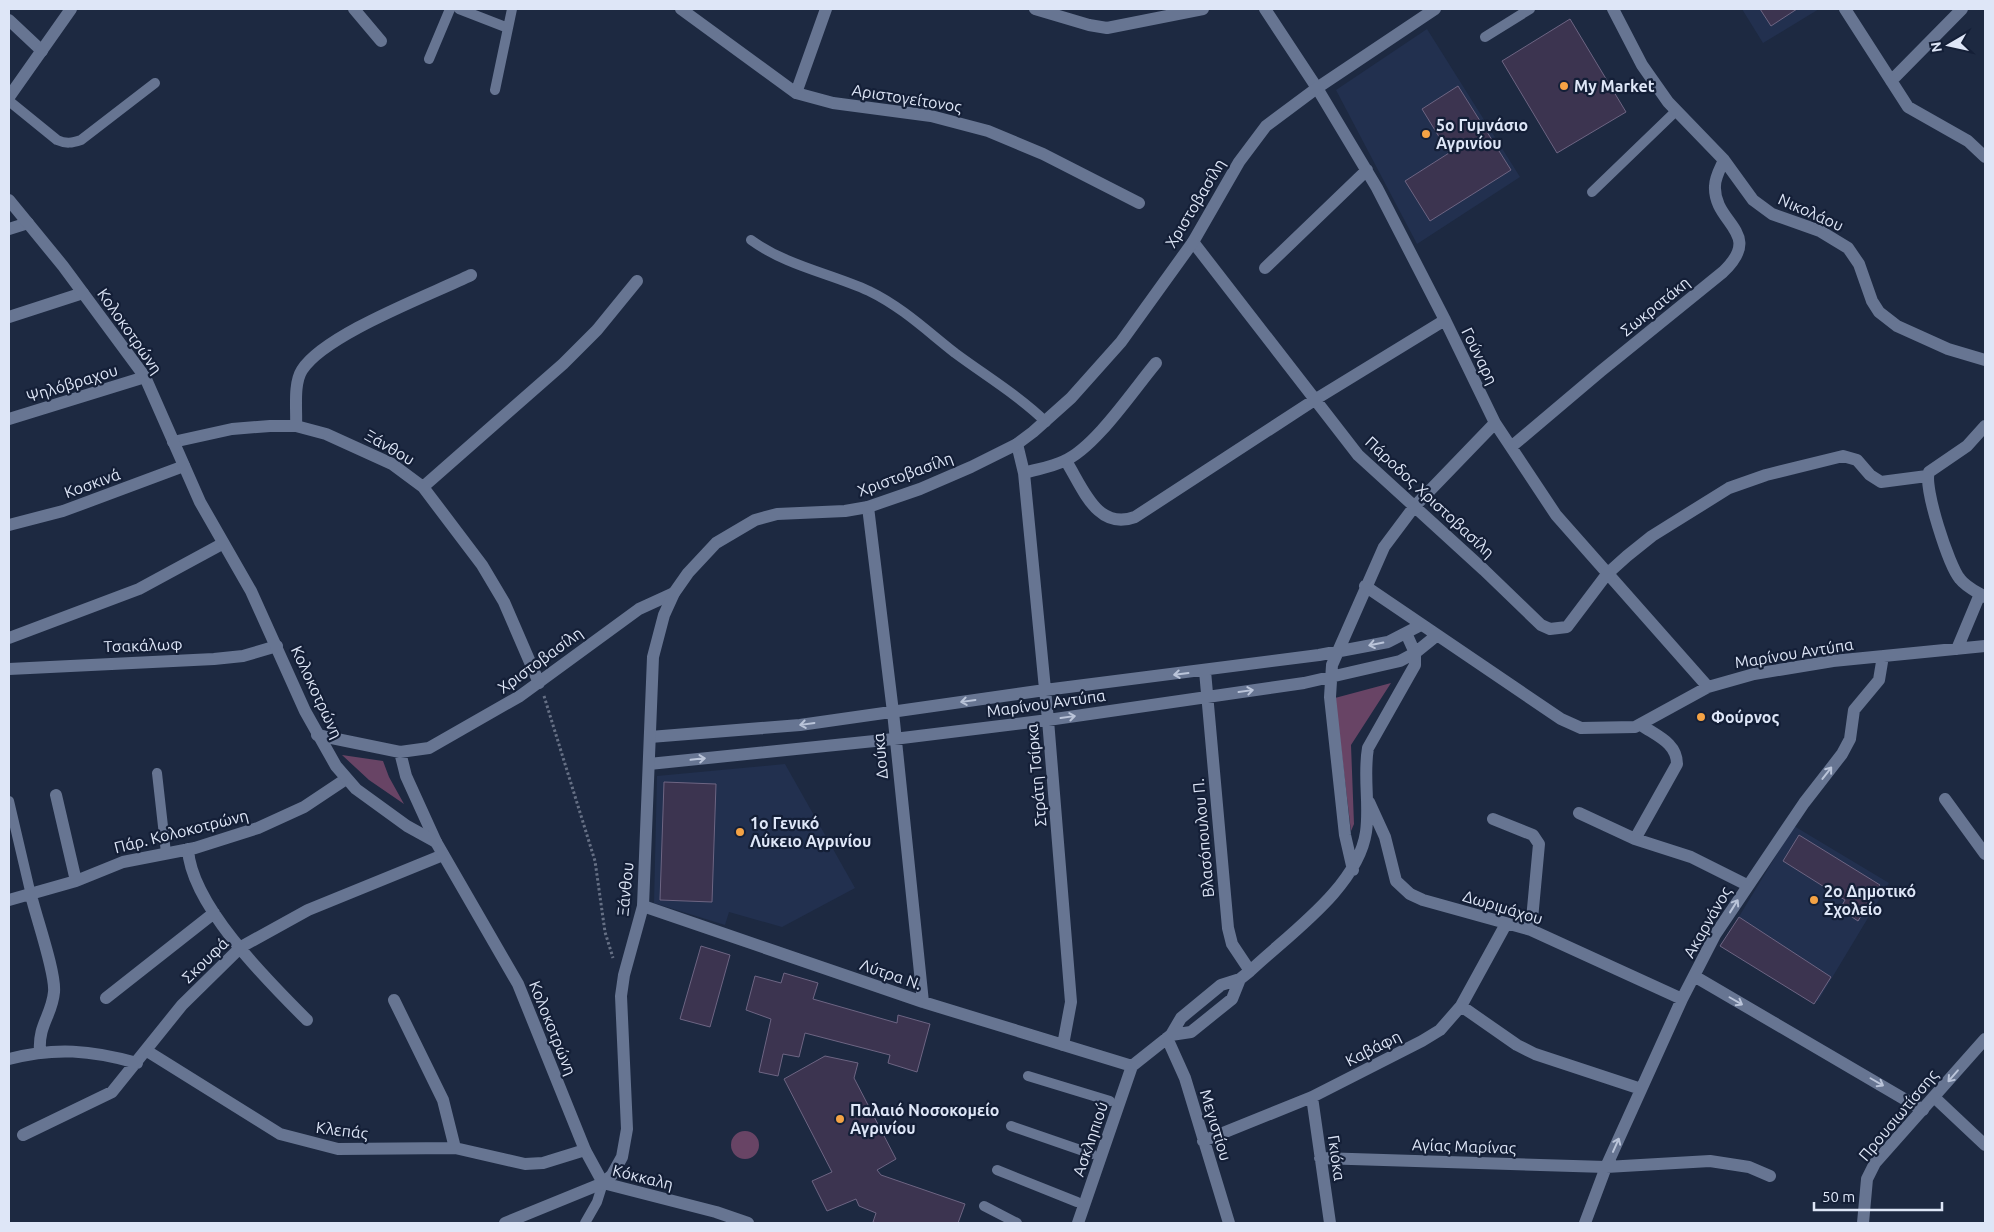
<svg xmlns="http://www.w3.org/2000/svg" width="1994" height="1232" font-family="Ubuntu,sans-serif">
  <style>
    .built { fill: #22304f }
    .green { fill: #684465 }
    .building { fill: #3c3450; stroke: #6d6583 }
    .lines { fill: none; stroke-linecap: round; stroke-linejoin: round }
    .path { stroke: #667085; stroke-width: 3; stroke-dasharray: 2.5 2.5; stroke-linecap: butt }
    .lane { stroke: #677592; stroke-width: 10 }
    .street { stroke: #677592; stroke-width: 12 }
    .secondary { stroke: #677592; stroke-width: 12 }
    .oneway { stroke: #bac4d9 }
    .poi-dot { fill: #f5a345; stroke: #141f37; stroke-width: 2 }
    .labels { text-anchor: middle; stroke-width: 4.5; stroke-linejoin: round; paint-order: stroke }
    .poi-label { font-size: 16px; font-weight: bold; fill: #dee6f7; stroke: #141f37; text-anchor: start }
    .street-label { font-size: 16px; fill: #dee6f7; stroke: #141f37 }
  </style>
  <rect width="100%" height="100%" fill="#1d2941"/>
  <path class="built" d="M1742,9H1819L1763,43Z
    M1427,29L1520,177L1417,244L1336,90Z
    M785,764L855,888L782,927L729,912L725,925L654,903L657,776Z
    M1794,826L1889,883L1818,1001L1723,943Z"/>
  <path class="green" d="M1391,683L1351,745L1354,824L1351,831L1335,698Z
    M342,755L383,761L389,777L404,804L369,780Z
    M731 1145a14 14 0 1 1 28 0a14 14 0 1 1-28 0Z"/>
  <path class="building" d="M1760,9H1797L1771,26Z
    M1570,19L1626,112L1557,153L1502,61Z
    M1458,86L1511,170L1430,221L1405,181L1449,153L1422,109Z
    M664,782L716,784L712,902L660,900Z
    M1799,835L1880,885L1858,921L1840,909L1845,900L1783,861Z
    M1739,917L1831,977L1814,1004L1720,946Z
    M701,946L730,955L710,1027L680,1019Z
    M784,973L818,983L813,999L897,1023L898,1015L930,1024L917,1072L888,1063L890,1055L805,1033L799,1057L783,1054L778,1076L759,1072L771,1019L746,1010L755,976L781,983Z
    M825,1056L858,1063L854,1078L896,1159L877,1170L881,1175L965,1204L958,1223H877L873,1222L876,1213L859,1206L856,1199L827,1211L812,1181L832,1172L784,1079Z"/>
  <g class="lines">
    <path class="path" d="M544,696L595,861L605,932L613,958"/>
    <path class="lane" d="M459,9L508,28
      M1485,37L1530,9
      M429,59L450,9
      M495,90L512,9
      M9,101L57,140C66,144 72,143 81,140L155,83
      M1592,192L1676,111
      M751,240C787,266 829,273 869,291C902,307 927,331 955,353C986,376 1018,395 1046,422
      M157,773L166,853
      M9,801L31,895
      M1028,1076L1110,1101
      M1011,1126L1092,1154
      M997,1170L1077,1202
      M984,1206L1017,1223
      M585,1223L597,1202L603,1183"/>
    <path class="street" d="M354,9L381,41
      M681,9L796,93L833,103L931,116L988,131L1043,154L1139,203
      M1035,9L1089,25L1107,28L1203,9
      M1265,9L1317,88L1377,188L1445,320L1495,423L1556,515L1708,687
      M1613,9L1642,65L1668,102L1724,160L1753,200L1772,214L1820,231L1848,248L1859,264L1872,301L1879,312L1897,326L1948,349L1985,360
      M1845,9L1908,107L1968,141L1985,157
      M9,20L42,51
      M1891,81L1962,9
      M796,93L826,9
      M9,229L28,223
      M1193,242L1358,455L1484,570L1541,625L1550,629L1567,627L1607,574L1627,556L1652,536L1729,488L1766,475L1843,456L1857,460L1870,475L1881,482L1927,476
      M1265,268L1367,170
      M9,317L83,293
      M9,419L145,377
      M296,426C297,411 293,384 302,370C325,334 430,295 471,275
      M1985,426L1967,446L1929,472C1923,487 1949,566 1960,579C1966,587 1977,592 1985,597
      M173,442L232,429L270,426H296L326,434L392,464L423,487L482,565L504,602L539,683
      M1017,444L1024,473L1048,720L1071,1002L1063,1045
      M1511,447L1601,371L1723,272C1765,232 1713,224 1715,186C1715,177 1721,167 1724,160
      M1066,461C1083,488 1097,531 1135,517L1316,399L1445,320
      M1024,473C1037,469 1052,467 1064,461C1095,448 1134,389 1156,363
      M423,487L563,364L597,330L637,281
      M868,507L893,712L923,1002
      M9,525L63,511L184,466
      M1365,586L1561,719L1581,728L1635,727L1708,687L1754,674L1833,661L1985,646
      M9,638L139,589L222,544
      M1957,649L1980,594
      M9,669L214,659L243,656L277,646
      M1205,671L1228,928L1232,944L1250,971
      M317,735L400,752L429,748L520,696L639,609L674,593
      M650,737L800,725L1045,690L1319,655L1388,642L1421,625
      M400,752L406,776L436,842
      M649,764L894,739L1048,720L1304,683L1400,661L1415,653L1436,636
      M56,795L76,881
      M1945,799L1985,854
      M1369,802L1385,837L1396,881L1410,894L1423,900L1531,930L1682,999
      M1579,813L1635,839L1691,857L1747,885
      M1493,819L1533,835L1539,844L1531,930
      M1635,839L1677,764C1677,743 1657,736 1641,725
      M188,849C191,905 268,981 307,1020
      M1353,870L1345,835L1330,697L1332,665L1384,547L1414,507L1495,423
      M31,895C36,917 56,973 54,992C52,1015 38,1025 40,1051
      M9,900L76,881L123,862L195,848L258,828L304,807L346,779
      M643,906L923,1002L1132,1066
      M1694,976L1923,1110
      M106,998L214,913
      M394,1000L443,1100L455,1148
      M1461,1006L1517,1045L1535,1054L1641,1089
      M1171,1035L1191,1032L1232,999L1240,979
      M1167,1038L1185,1078L1229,1223
      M147,1051L280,1134L338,1149L455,1148L525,1164L543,1163L585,1150
      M9,1059C55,1047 91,1050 137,1063
      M1312,1097L1330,1223
      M1934,1097L1985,1145
      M23,1135L112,1092L182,1005L241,947L308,910L443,855
      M1203,1141L1312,1097L1422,1041L1440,1030L1461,1006L1506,924
      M1320,1158L1606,1167L1710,1161L1749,1167L1770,1176
      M1078,1223L1132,1066L1171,1035L1181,1018L1221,985L1240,979L1250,971C1289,934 1358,887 1366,832C1370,804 1363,776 1368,748L1415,665V653L1406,633
      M1585,1223L1606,1167L1682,999L1715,935L1804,803L1842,754L1850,739L1854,710L1879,680L1883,656"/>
    <path class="secondary" d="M9,97L71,9
      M9,200L63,266L145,377L200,502L251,591L305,711L336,766L356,789L407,826L436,842L518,984L585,1150L603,1183
      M603,1183L612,1175L622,1157L627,1129L621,996L624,975L643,906L653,657L664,615L674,593L688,573L716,543L755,520L777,514L845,511L868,507L920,489L971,467L1017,444L1033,432L1071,398L1121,342L1193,242L1239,162L1266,126L1317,88L1435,9
      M505,1223L603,1183L716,1212L748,1223
      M1863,1223L1867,1179L1875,1163L1985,1039"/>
  </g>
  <defs><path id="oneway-shaft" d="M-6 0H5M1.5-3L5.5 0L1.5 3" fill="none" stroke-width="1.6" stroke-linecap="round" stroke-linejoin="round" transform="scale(1.25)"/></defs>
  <g class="oneway">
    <use href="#oneway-shaft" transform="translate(1376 644) rotate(169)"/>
    <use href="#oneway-shaft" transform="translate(1181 674) rotate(173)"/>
    <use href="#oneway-shaft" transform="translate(1246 691) rotate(-8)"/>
    <use href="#oneway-shaft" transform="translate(968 701) rotate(172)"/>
    <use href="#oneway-shaft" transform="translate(1068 717) rotate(-8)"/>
    <use href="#oneway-shaft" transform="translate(807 724) rotate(172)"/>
    <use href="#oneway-shaft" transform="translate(698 759) rotate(-6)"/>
    <use href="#oneway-shaft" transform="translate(1827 773) rotate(-52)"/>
    <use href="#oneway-shaft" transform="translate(1734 906) rotate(-58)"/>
    <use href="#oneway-shaft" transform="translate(1736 1001) rotate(30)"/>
    <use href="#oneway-shaft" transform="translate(1953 1076) rotate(131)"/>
    <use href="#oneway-shaft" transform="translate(1877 1082) rotate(30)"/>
    <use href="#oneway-shaft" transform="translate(1616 1145) rotate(-66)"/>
  </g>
  <g class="poi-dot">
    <circle cx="1564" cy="86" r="5"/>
    <circle cx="1426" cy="134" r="5"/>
    <circle cx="1701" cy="717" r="5"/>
    <circle cx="740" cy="832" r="5"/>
    <circle cx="1814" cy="900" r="5"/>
    <circle cx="840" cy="1119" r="5"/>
  </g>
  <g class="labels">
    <g class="poi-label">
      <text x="1574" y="92">My Market</text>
      <text x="1436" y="131">5ο Γυμνάσιο<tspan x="1436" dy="18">Αγρινίου</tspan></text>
      <text x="1711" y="723">Φούρνος</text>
      <text x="750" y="829">1ο Γενικό<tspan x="750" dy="18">Λύκειο Αγρινίου</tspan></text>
      <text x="1824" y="897">2ο Δημοτικό<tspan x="1824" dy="18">Σχολείο</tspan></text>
      <text x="850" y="1116">Παλαιό Νοσοκομείο<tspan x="850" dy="18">Αγρινίου</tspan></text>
    </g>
    <g class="street-label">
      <text transform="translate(907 98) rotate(9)" y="6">Αριστογείτονος</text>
      <text transform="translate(1195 203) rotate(-59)" y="6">Χριστοβασίλη</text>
      <text transform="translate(1811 212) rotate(24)" y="6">Νικολάου</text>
      <text transform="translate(1655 306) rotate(-39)" y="6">Σωκρατάκη</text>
      <text transform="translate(130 331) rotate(55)" y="6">Κολοκοτρώνη</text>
      <text transform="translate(1480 356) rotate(64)" y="6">Γούναρη</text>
      <text transform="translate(72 383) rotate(-17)" y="6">Ψηλόβραχου</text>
      <text transform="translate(390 447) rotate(30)" y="6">Ξάνθου</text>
      <text transform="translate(905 474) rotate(-20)" y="6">Χριστοβασίλη</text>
      <text transform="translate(92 483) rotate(-20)" y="6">Κοσκινά</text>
      <text transform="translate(1430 497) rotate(43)" y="6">Πάροδος Χριστοβασίλη</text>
      <text transform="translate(143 645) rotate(-2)" y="6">Τσακάλωφ</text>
      <text transform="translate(1794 653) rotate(-9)" y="6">Μαρίνου Αντύπα</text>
      <text transform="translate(540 660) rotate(-36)" y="6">Χριστοβασίλη</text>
      <text transform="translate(317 692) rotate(65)" y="6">Κολοκοτρώνη</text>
      <text transform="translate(1046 703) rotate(-8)" y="6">Μαρίνου Αντύπα</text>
      <text transform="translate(880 756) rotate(-95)" y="6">Δούκα</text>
      <text transform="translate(1036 775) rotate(-95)" y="6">Στράτη Τσίρκα</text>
      <text transform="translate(181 831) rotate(-14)" y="6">Πάρ. Κολοκοτρώνη</text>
      <text transform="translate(1203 838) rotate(-95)" y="6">Βλασόπουλου Π.</text>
      <text transform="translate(625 889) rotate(-84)" y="6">Ξάνθου</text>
      <text transform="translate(1503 907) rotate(17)" y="6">Δωριμάχου</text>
      <text transform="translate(1707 922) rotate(-60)" y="6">Ακαρνάνος</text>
      <text transform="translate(205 960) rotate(-44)" y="6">Σκουφά</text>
      <text transform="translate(891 974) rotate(19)" y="6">Λύτρα Ν.</text>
      <text transform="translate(553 1028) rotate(68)" y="6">Κολοκοτρώνη</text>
      <text transform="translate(1373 1048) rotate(-27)" y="6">Καβάφη</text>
      <text transform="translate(1898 1115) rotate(-50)" y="6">Προυσιωτίσσης</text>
      <text transform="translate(1216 1125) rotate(73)" y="6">Μεγιστίου</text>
      <text transform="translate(342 1130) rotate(7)" y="6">Κλεπάς</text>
      <text transform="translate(1090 1139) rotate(-71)" y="6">Ασκληπιού</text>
      <text transform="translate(1464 1146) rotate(2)" y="6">Αγίας Μαρίνας</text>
      <text transform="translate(1337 1158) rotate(82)" y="6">Γκιόκα</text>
      <text transform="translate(643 1177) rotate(14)" y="6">Κόκκαλη</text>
    </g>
  </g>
  <rect width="1994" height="1232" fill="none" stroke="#dee6f7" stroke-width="20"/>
  <g transform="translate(1949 45) rotate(261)" stroke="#141f37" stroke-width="4" paint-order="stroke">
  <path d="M0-4L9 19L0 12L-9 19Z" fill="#dee6f7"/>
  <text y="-8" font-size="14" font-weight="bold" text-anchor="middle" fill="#dee6f7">N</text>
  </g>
  <path d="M1814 1202v8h128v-8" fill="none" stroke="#dee6f7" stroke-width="2.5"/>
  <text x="1822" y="1202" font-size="15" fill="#dee6f7" stroke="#141f37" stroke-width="4" paint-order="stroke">50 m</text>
</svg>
